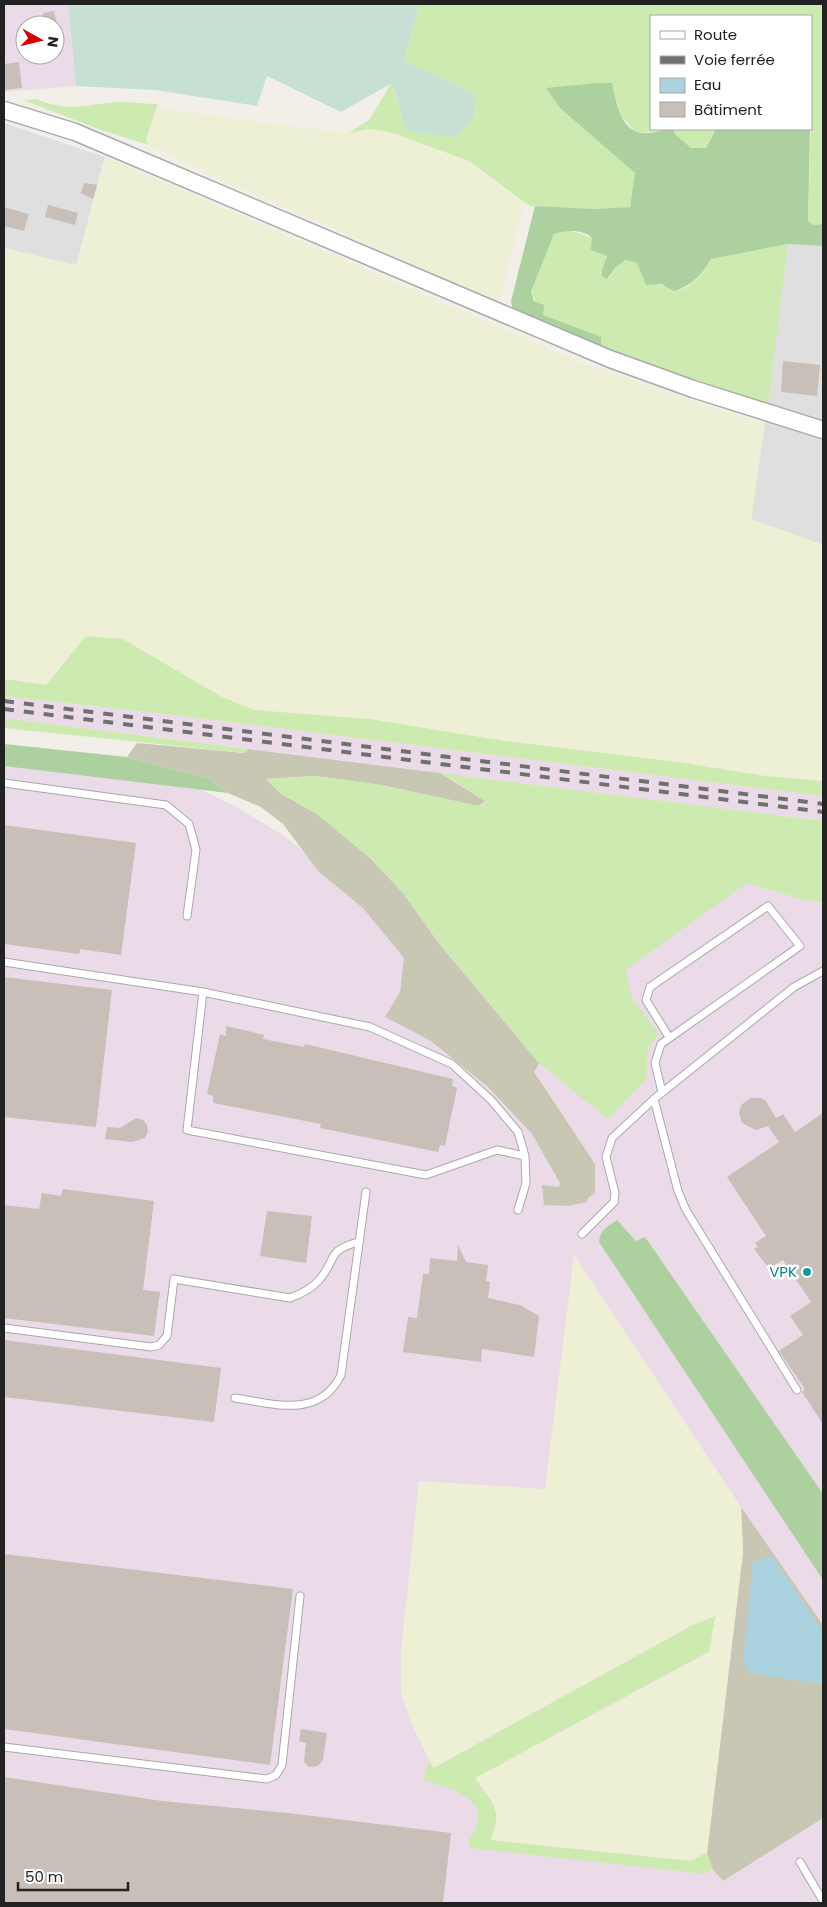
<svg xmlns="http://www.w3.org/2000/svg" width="827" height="1907" font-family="Poppins,sans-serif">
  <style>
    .residential { fill: #e0dfdf }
    .industrial { fill: #ebdbe8; fill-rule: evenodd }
    .construction { fill: #c7c7b4 }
    .farmland { fill: #eef0d5 }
    .grass { fill: #cdebb0 }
    .forest { fill: #add19e }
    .wetland { fill: #c6e0d4 }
    .water { fill: #aad3df }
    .building { fill: #c7bfb8 }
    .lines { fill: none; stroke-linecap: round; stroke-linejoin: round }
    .service-casing { stroke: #a9a9a9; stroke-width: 9 }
    .tertiary-casing { stroke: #a9a9a9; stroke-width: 19 }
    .service { stroke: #fff; stroke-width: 7 }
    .tertiary { stroke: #fff; stroke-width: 16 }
    .rail { stroke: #707070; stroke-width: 4; stroke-dasharray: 10 10; stroke-linecap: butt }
    .culture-dot { fill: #0f9aa8; stroke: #fff; stroke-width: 2 }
    .labels { text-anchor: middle; stroke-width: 5; stroke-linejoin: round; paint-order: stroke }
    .culture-label { font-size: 15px; fill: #0d838f; stroke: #fff; text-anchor: end }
  </style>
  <rect width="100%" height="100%" fill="#f2efe9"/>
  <path class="residential" d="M4,123L105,157L76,266L4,248Z
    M788,244L823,246V545L751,519Z"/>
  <path class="industrial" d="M4,4H68L76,86L4,92ZM25,25H55V55H25Z
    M4,696L183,716L823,796V821L4,718Z
    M4,748L191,785L237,807L284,836L330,872L403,893L823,875V1903H4Z"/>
  <path class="construction" d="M137,743L245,753L248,749L440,773L486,801L478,806L386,786L315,776L266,779L280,793L317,814L370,858L403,893L440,945L539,1063L534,1072L595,1164V1193L588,1198L587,1202L568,1206L544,1205L542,1185L559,1187L560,1183L532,1134L488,1087L431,1041L385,1017L400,992L404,958L363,908L318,871L283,824L261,807L228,793L209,779L127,757Z
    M741,1507L823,1625V1818L723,1881L713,1870L707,1853L743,1552Z"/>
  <path class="farmland" d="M157,108L343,133L370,129L390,132L469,161L525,202L500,299L493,301L313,219L213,176L149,145L146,140Z
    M105,157L592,367L765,424L751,519L823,545V781L766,776L678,762L505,741L370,719L255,710L222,697L123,639L108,637L86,636L45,685L4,679V248L76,265Z
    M574,1255L741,1507L743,1552L707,1853L690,1861L490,1840L480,1785L475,1778L709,1652L715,1617L691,1626L433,1768L409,1718L401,1692V1651L419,1481L545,1489Z"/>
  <path class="grass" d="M420,4H823V224L813,225L808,221L812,88L811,16H651V129H667L643,133L634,130L619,114L547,88L560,108L636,173L630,207L594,209L530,206L469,161L390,132L370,129L349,133L369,120L392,82L396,100L475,94L404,61Z
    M36,99C71,113 84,104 119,102C132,102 145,104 158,104L146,140L149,145L104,131L23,100Z
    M673,129H716L706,148H691L675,134Z
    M566,230C600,237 607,245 608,279L615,268L624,260L637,263L645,280C652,281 672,290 676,290C692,290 704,271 711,259L788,244L768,405L601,347L560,322L543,315L531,292L554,234Z
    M86,636L123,639L222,697L255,710L370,719L505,741L678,762L766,776L823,781V796L183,716L4,696V679L46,685Z
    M4,718L248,749L245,753L4,728Z
    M440,773L823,821V903L801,899L747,883L626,970L632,998L659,1034L648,1048L646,1080L608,1119L539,1063L440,944L403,893L370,858L317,814L280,793L266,779L315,776L376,784L478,806L486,802Z
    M715,1616L709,1651L475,1778C492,1802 504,1810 490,1840L690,1861L707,1853L713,1870L704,1874L470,1848L468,1841C498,1799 455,1791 423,1780L429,1761L434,1768L691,1626Z"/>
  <path class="forest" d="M597,83H612C616,101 619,129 642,133C652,134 663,129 673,129L675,134L691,148H706L716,129H810L808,221L814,225L823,224V246L788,244L711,259C702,274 692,286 674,291L661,284L646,285L637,263L625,260L615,268L607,279L602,276V270L607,256L591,250L592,238C583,229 566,230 554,234L531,292L534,301L544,305L543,315L601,337V347L513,311L511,301L535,206L594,209L630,207L635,173L560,108L546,88Z
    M4,744L127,757L209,779L228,793L4,766Z
    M617,1220L636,1241L645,1237L823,1494V1580L599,1242C600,1230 608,1226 617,1220Z"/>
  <path class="wetland" d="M68,4H420L404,61L476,94L473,119L455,137L406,131L392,83L341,112L267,76L257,106L155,90L76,86Z"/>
  <path class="water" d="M772,1556L823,1632V1684L749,1673L743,1661L753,1562Z"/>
  <path class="building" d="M54,11L57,25H45L43,13Z
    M19,62L22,88L4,90V64Z
    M84,183L97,185L93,199L81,193Z
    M48,205L78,213L75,225L45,217Z
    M4,207L29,214L24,231L4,226Z
    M783,361L820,365L817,396L781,392Z
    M4,825L136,843L121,955L80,949L79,954L4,944Z
    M4,977L112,990L96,1127L4,1117Z
    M226,1026L264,1035L263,1039L304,1047L305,1044L453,1079L452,1086L457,1088L445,1146L440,1145L438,1152L320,1128L321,1124L213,1103V1096L207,1094L220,1034L226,1036Z
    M751,1098H761L766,1101L776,1118L783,1114L795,1132L823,1113V1424L802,1392L805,1389L779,1351L803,1335L790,1316L811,1302L783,1260L769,1268L754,1249L758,1247L755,1243L766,1236L727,1177L779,1142L768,1126L756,1130L742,1123L739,1113L741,1105Z
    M136,1118L143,1120L147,1125L148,1132L145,1138L132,1142L105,1139L107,1127L120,1128Z
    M63,1189L154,1201L143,1290L160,1292L154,1336L4,1318V1205L39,1209L42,1193L61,1196Z
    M267,1211L312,1216L306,1263L260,1256Z
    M458,1245L466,1262L488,1265L486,1281L490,1282L488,1298L520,1305L539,1316L534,1357L482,1349L481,1362L403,1352L408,1317L417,1318L423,1274H429L430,1258L457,1261Z
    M4,1340L221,1368L214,1422L4,1397Z
    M4,1554L293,1589L270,1765L4,1729Z
    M301,1729L327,1733L323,1760L318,1766L309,1767L304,1762L306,1743L299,1741Z
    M4,1777L162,1801L288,1813L451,1833L443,1903H4Z"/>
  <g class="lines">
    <g class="service-casing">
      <path id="service" d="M4,783L166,805L189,824L196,850L187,916
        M4,962L203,992L370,1027L452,1064L491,1100L518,1132L525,1156L526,1183L518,1210
        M203,992L187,1130L426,1175L497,1150L525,1156
        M662,1092L655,1063L661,1044L800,946L768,906L650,987L646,1000L669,1037
        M654,1099L678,1191L686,1210L797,1390
        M582,1234L614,1202L615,1193L606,1157L612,1138L654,1099L794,987L823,971
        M4,1328L151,1347L159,1345L167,1336L174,1279L290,1298C301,1294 312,1289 320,1279C337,1259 326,1251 358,1242
        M235,1398C275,1404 319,1419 341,1375L366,1192
        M4,1747L267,1779L276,1775L282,1765L300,1596
        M800,1862L823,1901"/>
    </g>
    <g class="tertiary-casing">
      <path id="tertiary" d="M4,110L75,132L610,359L693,389L823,430"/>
    </g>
    <use href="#service" class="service"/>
    <use href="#tertiary" class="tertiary"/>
    <path class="rail" d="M4,701L823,804
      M4,709L823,812"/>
  </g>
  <circle class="culture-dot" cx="807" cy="1272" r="5"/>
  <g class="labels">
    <g class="culture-label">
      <text x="797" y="1277">VPK</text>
    </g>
  </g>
  <rect width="827" height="1907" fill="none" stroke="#222222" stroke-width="10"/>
  <rect x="650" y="15" width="162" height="115" fill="#ffffff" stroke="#a7a7a7"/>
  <rect x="660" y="31" width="25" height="8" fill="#ffffff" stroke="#a7a7a7"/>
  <text x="694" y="40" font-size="15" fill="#222222">Route</text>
  <rect x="660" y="56" width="25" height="8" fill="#707070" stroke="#a7a7a7"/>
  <text x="694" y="65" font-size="15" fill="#222222">Voie ferrée</text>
  <rect x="660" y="78" width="25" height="15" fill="#aad3df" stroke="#a7a7a7"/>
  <text x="694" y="90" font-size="15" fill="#222222">Eau</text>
  <rect x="660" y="102" width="25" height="15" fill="#c7bfb8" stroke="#a7a7a7"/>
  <text x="694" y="115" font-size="15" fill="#222222">Bâtiment</text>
  <g transform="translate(40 40) rotate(98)"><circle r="24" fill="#ffffff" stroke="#a7a7a7"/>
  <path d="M0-4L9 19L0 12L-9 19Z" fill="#d40000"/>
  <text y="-8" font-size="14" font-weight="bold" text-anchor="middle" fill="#222222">N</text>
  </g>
  <path d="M18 1882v8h110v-8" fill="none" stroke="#222222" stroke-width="2.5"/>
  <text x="25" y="1882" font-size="15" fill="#222222" stroke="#ffffff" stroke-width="4" paint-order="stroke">50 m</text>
</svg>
